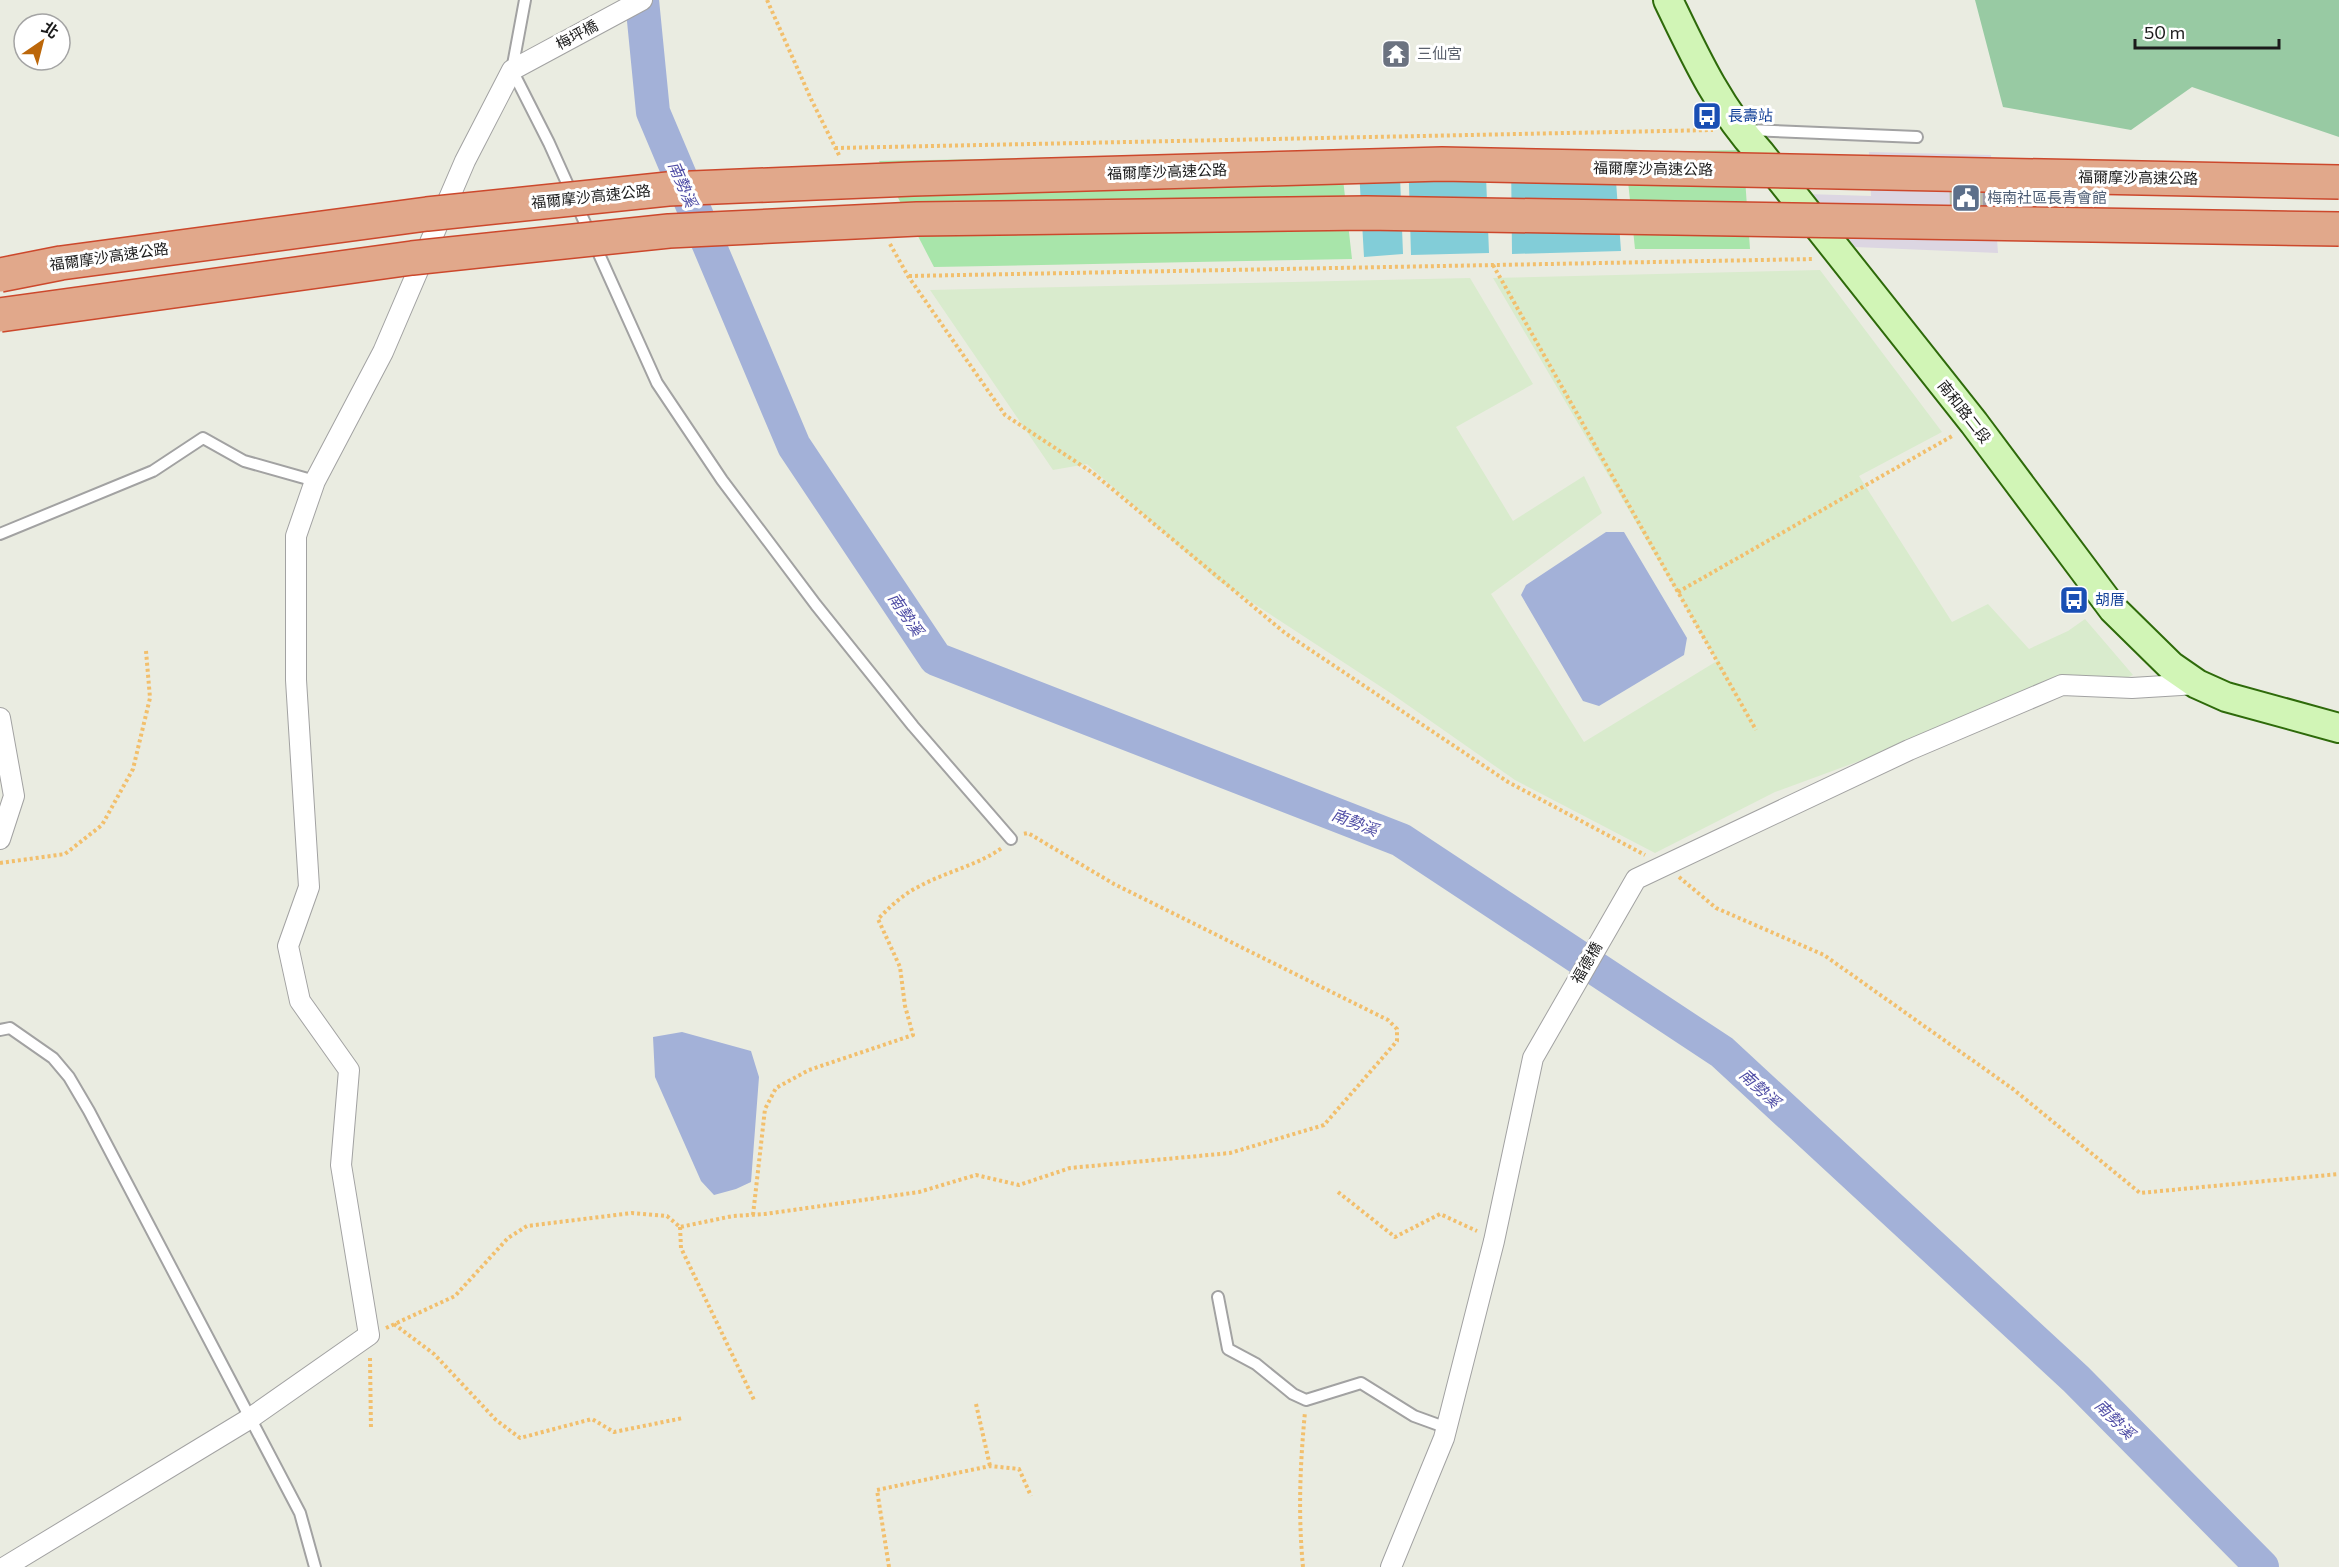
<svg xmlns="http://www.w3.org/2000/svg" width="2339" height="1567" font-family="Commissioner,'Noto Sans TC',sans-serif">
  <style>
    .farmland { fill: #d9ebcd }
    .grass { fill: #a8e5aa }
    .forest { fill: #98caa3 }
    .pitch { fill: #82cdd8 }
    .plaza { fill: #dcd6e2 }
    .water { fill: #a3b1d8 }
    .lines { fill: none; stroke-linecap: round; stroke-linejoin: round }
    .river { stroke: #a3b1d8; stroke-width: 34 }
    .building { fill: #adada1; stroke: #bdbca4; stroke-width: 1.5; filter: url(#shadow) }
    .lane-casing { stroke: #a2a2a2; stroke-width: 14 }
    .street-casing { stroke: #a2a2a2; stroke-width: 22 }
    .secondary-casing { stroke: #2e6a0a; stroke-width: 32 }
    .path { stroke: #f2bf6c; stroke-width: 4; stroke-dasharray: 3 3; stroke-linecap: butt }
    .lane { stroke: #fff; stroke-width: 10 }
    .street { stroke: #fff; stroke-width: 20 }
    .secondary { stroke: #d1f5b6; stroke-width: 28 }
    .highway-bridge-casing { stroke: #cc482c; stroke-width: 36; stroke-linecap: butt }
    .highway-bridge { stroke: #e1a88b; stroke-width: 33 }
    .labels { text-anchor: middle; stroke-width: 6; stroke-linejoin: round; paint-order: stroke }
    .street-label { font-size: 15px; fill: #1b1b1b; stroke: #fff }
    .worship-label { font-size: 15px; fill: #5b616d; stroke: #fff; text-anchor: start }
    .transit-label { font-size: 15px; fill: #164399; stroke: #fff; text-anchor: start }
    .service-label { font-size: 15px; fill: #4e5e75; stroke: #fff; text-anchor: start }
    .water-label { font-size: 16px; font-style: italic; fill: #4f4da5; stroke: #fff }
  </style>
  <defs>
    <filter id="shadow"><feDropShadow dx="5.5" dy="5.5" stdDeviation="0" flood-color="#0004"/></filter>
  </defs>
  <rect width="100%" height="100%" fill="#eaece1"/>
  <path class="farmland" d="M1820,270L1942,432L1859,476L1952,622L1988,604L2029,649L2068,631L2085,619L2133,675L2101,689L2050,691L1775,792L1655,853L1515,780L1392,694L1216,579L1087,464L1053,470L930,290L1470,278L1533,384L1456,427L1513,521L1584,476L1602,513L1491,594L1584,742L1717,661L1493,278Z"/>
  <path class="grass" d="M1743,150L1750,249H1635L1625,152Z
    M1340,152L1352,259L934,267L879,161Z"/>
  <path class="forest" d="M1975,0H2339V137L2192,87L2131,130L2003,107Z"/>
  <path class="pitch" d="M1399,150L1403,254L1364,257L1358,152Z
    M1485,150L1489,253L1411,255L1408,151Z
    M1614,153L1621,251L1512,254L1511,156Z"/>
  <path class="plaza" d="M1869,152L1991,155L1998,253L1855,247L1806,194L1871,196Z"/>
  <path class="water" d="M1606,532H1624L1687,638L1684,655L1599,706L1583,701L1521,595L1526,585Z
    M682,1032L751,1051L759,1077L751,1182L736,1189L714,1195L701,1181L655,1077L653,1037Z"/>
  <g class="lines">
    <path class="river" d="M642,0L653,112L794,446L936,659L1401,840L1722,1052L2076,1379L2262,1567"/>
  </g>
  <path class="building" d="M1981,179L1982,216L1951,218L1950,180Z"/>
  <g class="lines">
    <g class="lane-casing">
      <path id="lane" d="M525,0L512,70L549,143L657,383L722,480L816,605L913,726L1011,839
        M1748,130L1917,137
        M0,534L153,471L203,438L244,461L315,481
        M0,1030L10,1028L53,1058L69,1077L89,1111L300,1513L315,1567
        M1218,1297L1228,1349L1256,1364L1293,1394L1306,1400L1361,1383L1414,1416L1447,1428"/>
    </g>
    <g class="street-casing">
      <path id="street" d="M0,718L14,796L0,839
        M5,1567L249,1419L369,1335L341,1165L349,1070L300,1001L288,946L309,887L296,680V536L315,481L383,352L465,161L512,70L642,0
        M1391,1567L1444,1438L1494,1241L1533,1058L1636,879L1909,750L2062,685L2132,688L2197,684"/>
    </g>
    <g class="secondary-casing">
      <path id="secondary" d="M1668,0C1694,54 1719,109 1760,153L1974,423L2113,609L2171,666L2197,684L2226,697L2339,728"/>
    </g>
    <path class="path" d="M767,0L811,99L840,157
      M835,148L1713,130
      M890,244L908,276L1005,415L1093,473L1285,633L1508,782L1645,855
      M1493,265L1756,730
      M909,276L1814,259
      M1678,592L1954,435
      M0,863L65,854L102,825L133,769L150,698L146,651
      M1679,877L1716,908L1824,955L2013,1089L2140,1193L2339,1174
      M1338,1192L1395,1237L1440,1214L1477,1231
      M753,1215L765,1109L776,1088L809,1070L913,1035L905,1006L900,967L878,919C890,907 902,895 918,887C945,872 976,866 1002,848
      M680,1227L681,1248L755,1402
      M394,1324L434,1354L496,1420L520,1438L592,1419L614,1432L683,1418
      M386,1328L455,1296L508,1238L527,1226L632,1213L667,1216L680,1227L733,1216L765,1214L919,1192L976,1175L1019,1185L1070,1168L1230,1153L1324,1125L1397,1041V1029L1388,1020L1114,884L1028,833L1023,834
      M370,1358L371,1430
      M976,1404L990,1466
      M889,1567L877,1490L990,1466L1019,1469L1031,1496
      M1303,1567C1298,1515 1300,1465 1305,1412"/>
    <use href="#lane" class="lane"/>
    <use href="#street" class="street"/>
    <use href="#secondary" class="secondary"/>
    <g class="highway-bridge-casing">
      <path id="highway-bridge" d="M0,275L61,263L427,214L668,189L913,179L1442,164L2339,182
        M0,315L412,258L669,231L917,219L1366,213L2339,229"/>
    </g>
    <use href="#highway-bridge" class="highway-bridge"/>
  </g>
  <defs>
    <g id="temple-square" transform="scale(1.5)"><rect x="-9" y="-9" width="18" height="18" rx="4" fill="#6b7280" stroke="#fff"/><path d="M0-6L5-2H3V0L6.5 2.5H4V6H1.5V3h-3V6H-4V2.5H-6.5L-3 0V-2H-5Z" fill="#fff"/></g>
    <g id="bus-square" transform="scale(1.5)"><rect x="-9" y="-9" width="18" height="18" rx="4" fill="#1a4fb4" stroke="#fff"/><path d="M-5-6H5V4H4V6H2V4H-2V6H-4V4H-5ZM-3.5-4V0h7V-4ZM-3.5 1.2v1.5H-2V1.2ZM2 1.2v1.5H3.5V1.2Z" fill="#fff"/></g>
    <g id="civic-square" transform="scale(1.5)"><rect x="-9" y="-9" width="18" height="18" rx="4" fill="#5c6f8a" stroke="#fff"/><path d="M-.6-6.5H3V-4.5H.6V-3L4-1V1h2V6H-6V1h2V-1L-.6-3ZM-1.2 2.5V6h2.4V2.5Z" fill="#fff"/></g>
  </defs>
  <g fill-rule="evenodd">
    <use href="#temple-square" x="1396" y="54"/>
    <use href="#bus-square" x="1707" y="116"/>
    <use href="#civic-square" x="1966" y="198"/>
    <use href="#bus-square" x="2074" y="600"/>
  </g>
  <g class="labels">
    <g class="street-label">
      <text transform="translate(577 35) rotate(-28)" y="5">梅坪橋</text>
      <text transform="translate(1653 169) rotate(1)" y="5">福爾摩沙高速公路</text>
      <text transform="translate(1167 172) rotate(-2)" y="5">福爾摩沙高速公路</text>
      <text transform="translate(2138 178) rotate(1)" y="5">福爾摩沙高速公路</text>
      <text transform="translate(591 197) rotate(-6)" y="5">福爾摩沙高速公路</text>
      <text transform="translate(109 257) rotate(-8)" y="5">福爾摩沙高速公路</text>
      <text transform="translate(1964 412) rotate(52)" y="5">南和路二段</text>
      <text transform="translate(1587 963) rotate(-60)" y="5">福德橋</text>
    </g>
    <g class="worship-label">
      <text x="1417" y="59">三仙宮</text>
    </g>
    <g class="transit-label">
      <text x="1728" y="121">長壽站</text>
      <text x="2095" y="605">胡厝</text>
    </g>
    <g class="service-label">
      <text x="1987" y="203">梅南社區長青會館</text>
    </g>
    <g class="water-label">
      <text transform="translate(683 184) rotate(67)" y="6">南勢溪</text>
      <text transform="translate(906 614) rotate(56)" y="6">南勢溪</text>
      <text transform="translate(1355 822) rotate(21)" y="6">南勢溪</text>
      <text transform="translate(1760 1088) rotate(43)" y="6">南勢溪</text>
      <text transform="translate(2115 1419) rotate(45)" y="6">南勢溪</text>
    </g>
  </g>
  <g transform="translate(42 42) rotate(35)"><circle r="28" fill="#ffffff" stroke="#a4a4a4" stroke-width="1.5"/>
  <path d="M0-4.5L10 22L0 15L-10 22Z" fill="#bc670a"/>
  <text y="-9" font-size="16" font-weight="bold" text-anchor="middle" fill="#1b1b1b">北</text>
  </g>
  <path d="M2135 39v9h144v-9" fill="none" stroke="#1b1b1b" stroke-width="3"/>
  <text x="2144" y="39" font-size="18" fill="#1b1b1b" stroke="#ffffff" stroke-width="4.5" paint-order="stroke">50 m</text>
</svg>
